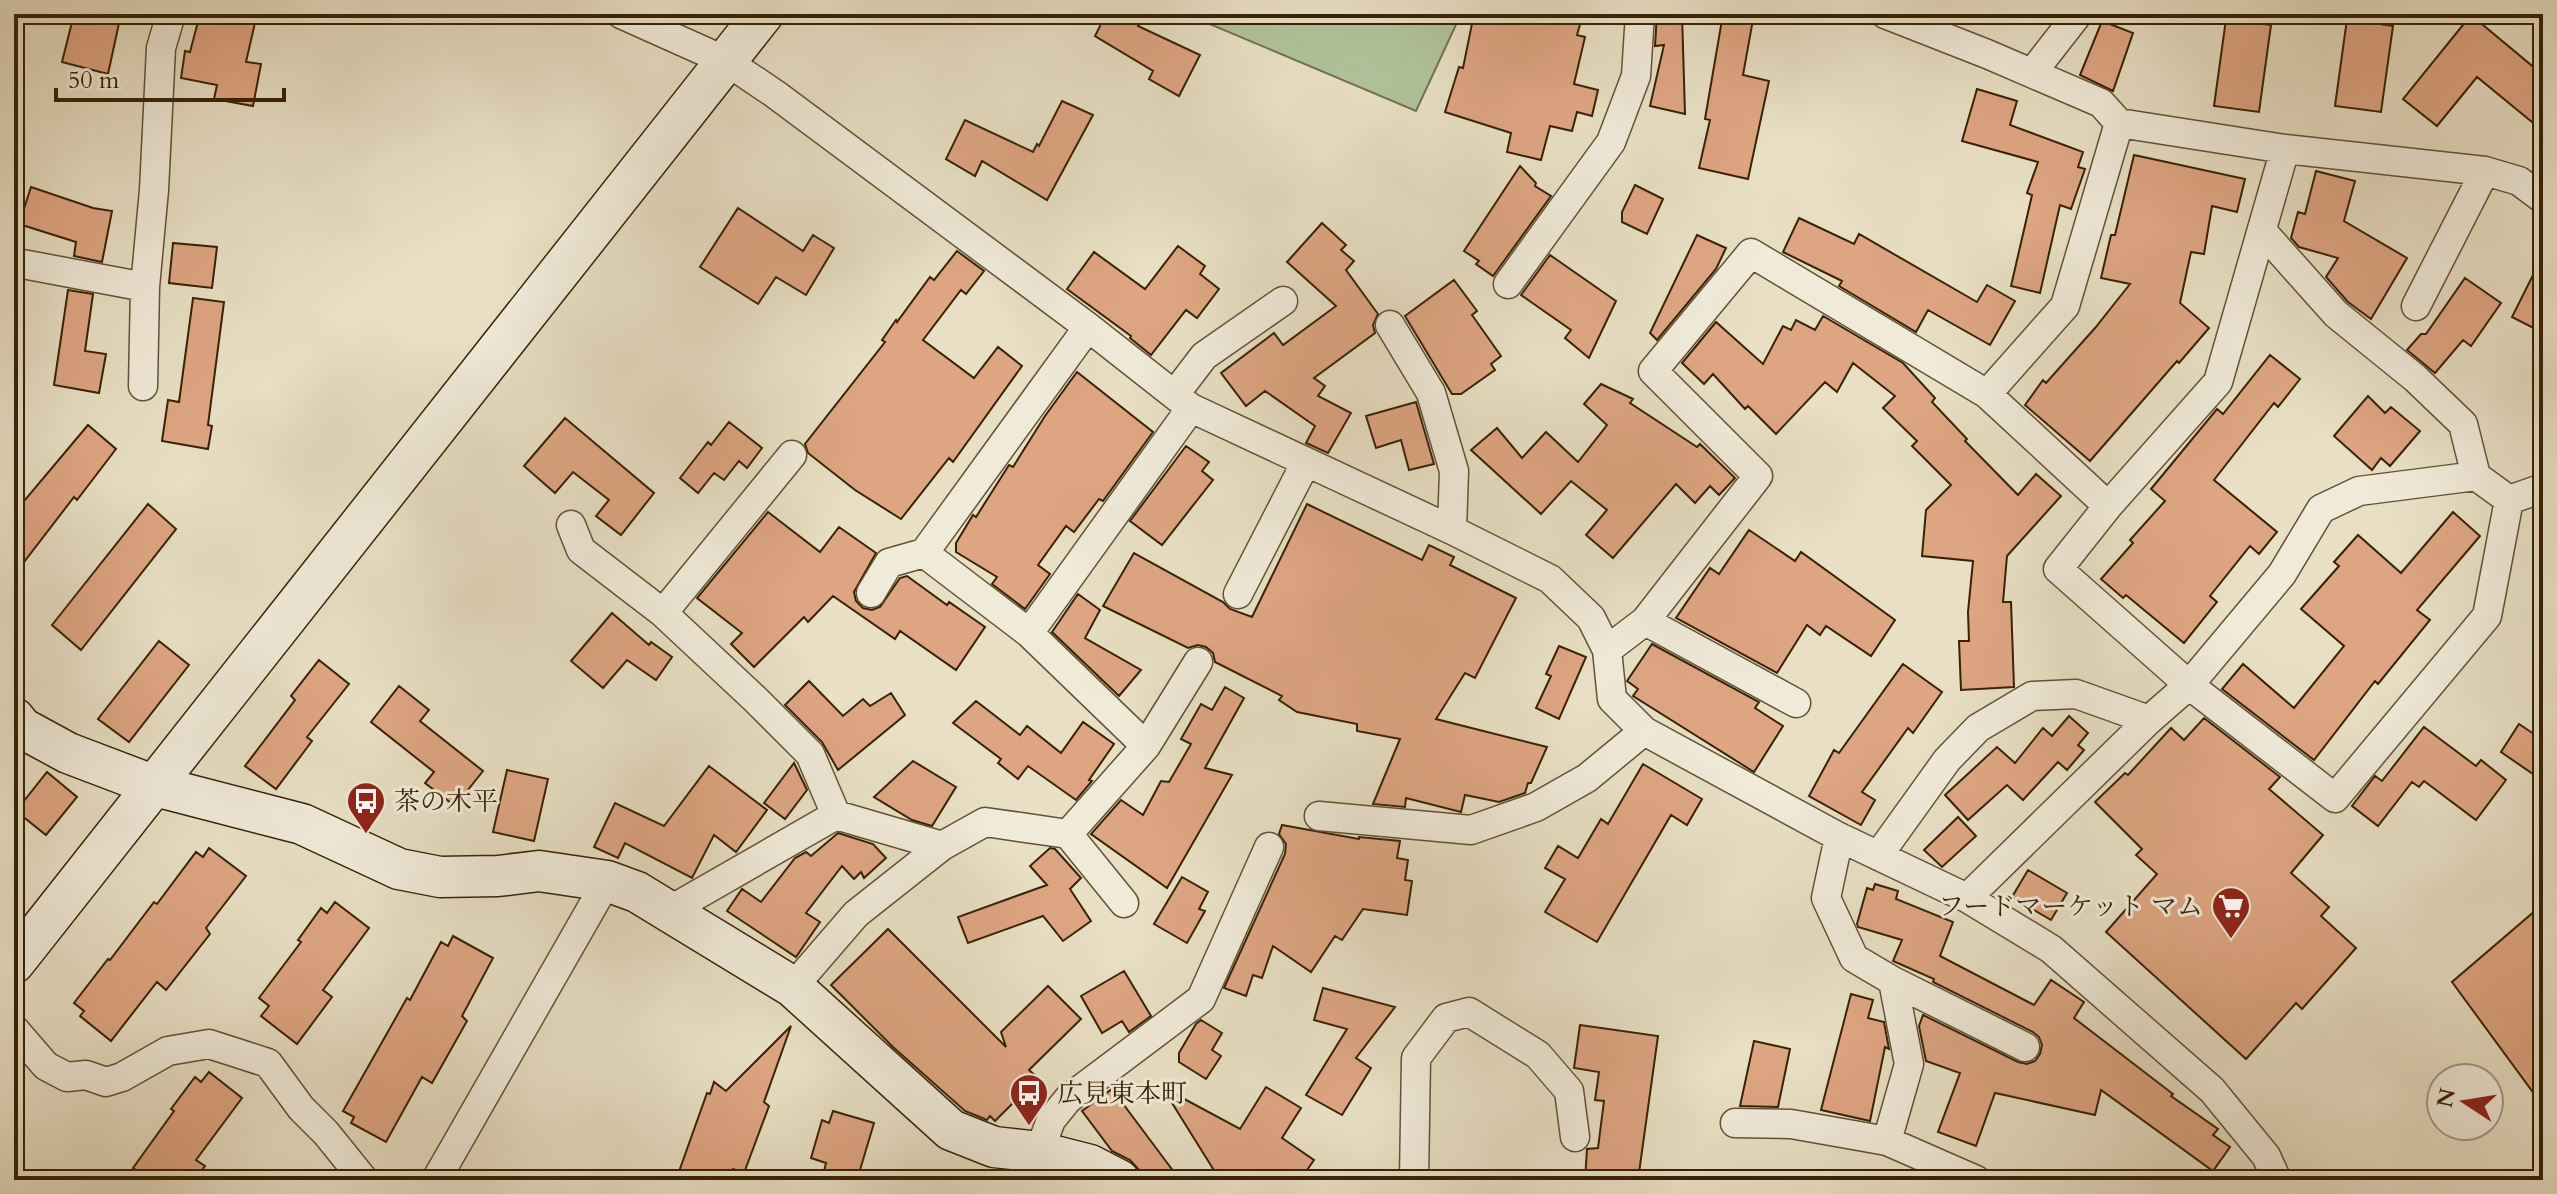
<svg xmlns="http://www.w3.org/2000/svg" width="2557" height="1194" font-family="Cardo,'Noto Serif JP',serif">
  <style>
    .green { fill: #b0c399; stroke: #74724f; stroke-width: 2 }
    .building { fill: #dea582; stroke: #382205; stroke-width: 2 }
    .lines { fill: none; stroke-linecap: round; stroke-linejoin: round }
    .street-casing { stroke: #645135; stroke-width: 31 }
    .secondary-casing { stroke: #382205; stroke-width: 43 }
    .street { stroke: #f0ead9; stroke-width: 28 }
    .secondary { stroke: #f0ead9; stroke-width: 40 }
    .labels { text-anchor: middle; stroke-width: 6; stroke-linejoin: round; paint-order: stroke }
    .poi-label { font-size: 26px; fill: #382205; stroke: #f0ead9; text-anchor: start }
  </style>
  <rect width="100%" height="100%" fill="#e8dfc4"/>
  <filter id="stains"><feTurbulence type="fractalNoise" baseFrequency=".0025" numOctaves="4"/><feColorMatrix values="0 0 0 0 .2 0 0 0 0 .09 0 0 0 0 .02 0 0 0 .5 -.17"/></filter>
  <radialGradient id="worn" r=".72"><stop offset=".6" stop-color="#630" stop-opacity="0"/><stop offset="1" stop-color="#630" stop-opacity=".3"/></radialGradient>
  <path class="green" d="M1186,14H1461L1416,111Z"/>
  <path class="building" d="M74,14H121L108,74L62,62Z
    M200,14H257L246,62L261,64L253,106L214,99L217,85L181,78L185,51L190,52Z
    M1106,14H1145L1138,26L1200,55L1179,96L1149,79L1153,71L1095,36Z
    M1474,14H1548L1581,21L1577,35L1585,37L1574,84L1598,90L1592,116L1577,112L1572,131L1550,126L1541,160L1507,152L1511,133L1445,112L1459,67L1463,68Z
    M1657,14H1682L1685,114L1650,106L1664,45L1655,46Z
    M1723,14H1754L1743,75L1769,81L1748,179L1699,168L1710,120L1705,119Z
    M2471,15L2543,75V131L2477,77L2437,126L2403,99Z
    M2226,19L2271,25L2259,112L2214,106Z
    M2347,19L2393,26L2381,112L2335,106Z
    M2102,21L2133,33L2113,91L2080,75Z
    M1977,89L2017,101L2010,125L2083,152L2078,167L2085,169L2071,209L2060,205L2040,293L2011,286L2032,195L2027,193L2038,162L1962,141Z
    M1062,101L1093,115L1047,200L982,161L975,176L946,159L965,120L1033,152L1037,144L1039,146Z
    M2134,155L2245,179L2237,212L2212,206L2204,254L2191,252L2180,303L2209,328L2179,363L2177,361L2090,461L2025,405L2043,380L2046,383L2095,328L2130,284L2101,278L2111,235H2115Z
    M1520,166L1536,183L1535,186L1551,196L1493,276L1476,264L1479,261L1464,251Z
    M2316,171L2355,181L2344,221L2407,258L2371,319L2348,302L2326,277L2338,258L2299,247L2291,238L2298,212L2305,214Z
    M1635,185L1663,199L1647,234L1622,222V212Z
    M31,187L93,208L112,211L102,262L74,256L76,242L19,224Z
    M738,208L803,251L813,235L834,248L806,295L776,277L758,304L700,267Z
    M1799,218L1854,244L1859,234L1977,302L1987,285L2015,301L1990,345L1928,310L1916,332L1839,286L1842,281L1783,252Z
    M1322,223L1346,245L1341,250L1354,261L1346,270L1378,314L1373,325L1375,333L1314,378L1325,386L1318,396L1351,413L1328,453L1306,443L1315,426L1265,391L1246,406L1221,373L1274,333L1283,345L1336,306L1287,262Z
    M1697,235L1726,248L1716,269L1657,340L1650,333Z
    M173,243L217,247L212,288L169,283Z
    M1178,246L1205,266L1200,274L1219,289L1197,318L1186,310L1151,355L1130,338L1131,336L1067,289L1094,252L1145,289Z
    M957,251L984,271L966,294L961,290L923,340L974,378L998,347L1022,366L953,462L949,458L901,519L855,490L808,453L805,444L885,342L882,340L896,320L897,322L930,277L934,280Z
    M1550,255L1616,301L1589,358L1565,338L1571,330L1521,295Z
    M2543,255V333L2512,317Z
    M2465,278L2501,303L2471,346L2463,340L2435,373L2407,350L2421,334H2426Z
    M1454,280L1477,311L1472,315L1501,356L1491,364L1495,370L1461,394H1452L1405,316Z
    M68,290L93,294L85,351L106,354L99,393L54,385Z
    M193,298L224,302L208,425L212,426L208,449L162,441L168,400L179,402Z
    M1823,316L1903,363L1935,398L1932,402L1967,439L1965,441L2018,495L2036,474L2061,496L2007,556L2003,602H2011L2014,687L1961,690L1959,641H1969L1968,612L1973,561L1922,556L1926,510L1951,485L1912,446L1917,441L1883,408L1895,396L1853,363L1837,392L1825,382L1776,434L1748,406L1745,409L1713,374L1704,384L1682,363L1716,322L1763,364L1783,326L1791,330L1796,320L1815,330Z
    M2270,355L2300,379L2278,407L2274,403L2214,480L2277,532L2259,554L2250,546L2210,596L2217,602L2184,643L2126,595L2123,598L2101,579L2133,543L2130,540L2165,501L2151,489L2217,409L2223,414Z
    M1077,372L1153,432L1103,501L1099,499L1074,532L1066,526L1038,565L1050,574L1025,609L992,584L997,577L956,552V543L973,515L976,517L1009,465L1013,467L1045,416Z
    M1601,384L1633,399L1630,403L1697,447L1700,444L1735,478L1719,495L1710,486L1695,503L1676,484L1613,558L1586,535L1607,510L1571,481L1541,514L1471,450L1497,428L1522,458L1546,432L1578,462L1607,425L1584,404Z
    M2368,396L2385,413L2391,407L2420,431L2390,466L2381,458L2372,470L2334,436Z
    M1416,402L1434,464L1409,470L1401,440L1376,448L1366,416Z
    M565,418L654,493L621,535L596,516L609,500L573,472L555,493L524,466Z
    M729,422L762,448L747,468L739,461L724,480L714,473L698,493L680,478L708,442L711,445Z
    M88,425L116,449L77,500L74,497L14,575V513Z
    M1186,446L1209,462L1202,471L1213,480L1162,545L1130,521Z
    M148,504L176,529L81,650L52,625Z
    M1307,504L1422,560L1429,545L1454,557L1450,565L1516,598L1475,678L1465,673L1436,719L1547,747L1531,783H1528L1525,793L1499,802L1465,795L1461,812L1406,798L1405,807L1373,804L1400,739L1357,731V724L1297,712L1279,700L1282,696L1215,662L1213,653L1206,647L1198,645L1188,648L1103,606L1134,553L1223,602L1230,609L1252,617Z
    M768,512L820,552L839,527L876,553L854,592L856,601L863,608L872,610L880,607L900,578L907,576L947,605L949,602L985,627L956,670L900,631L895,639L833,596L808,622L804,617L754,667L731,644L742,633L697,598Z
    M2453,512L2480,536L2417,610L2430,620L2378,684L2375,681L2314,760L2222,689L2243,664L2294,708L2344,646L2301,609L2339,566L2334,562L2358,535L2401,573Z
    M1749,530L1795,561L1801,552L1895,620L1871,656L1826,626L1820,635L1807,625L1777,673L1676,618L1710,568L1719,574Z
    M1078,594L1100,610L1085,638L1141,670L1119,696L1052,632Z
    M612,613L649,645L651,642L672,657L656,680L627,660L603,688L571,661Z
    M159,641L189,665L129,742L98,719Z
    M1652,644L1759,702L1755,708L1783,726L1754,772L1633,696L1638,689L1627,681Z
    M1559,646L1586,657L1559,719L1536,708L1551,676L1546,674Z
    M319,660L349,684L307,737L312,741L276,789L245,766L295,700L291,696Z
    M1903,664L1942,692L1913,733L1908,728L1862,792L1875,800L1861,825L1809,796L1834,750L1839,753Z
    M809,681L843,716L863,699L870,706L891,693L905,715L838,770L822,742L785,705Z
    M399,686L429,710L420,721L483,771L455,806L425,783L434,772L371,722Z
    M1225,687L1244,698L1205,768L1232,775L1167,888L1091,834L1121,800L1143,815L1161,781L1169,782L1191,744L1181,739L1201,704L1212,710Z
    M976,701L1020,735L1027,726L1061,753L1083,722L1114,744L1089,780L1092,781L1076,800L1028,766L1018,779L998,763L1001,759L953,723Z
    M2069,716L2088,733L2078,745L2084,750L2067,770L2058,762L2023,800L2007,785L1968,820L1945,795L1997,747L2015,763L2043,728L2052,736Z
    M2204,718L2280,777L2269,789L2323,835L2291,873L2329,907L2321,916L2356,948L2302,1009L2296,1003L2246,1059L2106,932L2157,874L2136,855L2142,849L2095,802L2125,773L2128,775L2171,728L2184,740Z
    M2519,724L2543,740V781L2501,752Z
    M2424,727L2476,766L2481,760L2506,780L2476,820L2424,781L2419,787L2412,782L2378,826L2352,806L2375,776L2382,781Z
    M913,761L956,787L932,826L912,820L874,797Z
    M794,763L807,790L785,819L764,803Z
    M1643,764L1702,799L1687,825L1671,815L1597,942L1545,912L1565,879L1545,868L1558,846L1578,858L1601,819L1608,824Z
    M709,766L767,810L736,852L714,835L692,878L625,843L618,858L594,847L615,803L664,826Z
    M507,770L548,779L534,841L493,832Z
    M47,772L77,797L46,835L16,811Z
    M1958,817L1976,836L1942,867L1924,850Z
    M1282,825L1359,839V837L1400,841L1397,858L1408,860L1405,880L1412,881L1407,915L1363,909L1342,940L1335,936L1311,972L1273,946L1262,978L1253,975L1246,996L1224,988L1285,854L1286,844L1279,834Z
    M838,833L873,844L886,858L864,878L861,872L854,879L842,866L806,913L820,922L796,957L727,911L742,889L761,902L795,858L806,852L811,856Z
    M209,848L246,876L206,928L210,934L166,990L157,982L111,1041L80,1016L84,1011L74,1003L108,959L110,960L154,902L157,904L196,852L203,857Z
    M1050,848L1055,849L1081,878L1070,889L1091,921L1063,941L1043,916L968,943L958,917L1047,885L1030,866Z
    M2028,870L2067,893L2051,920L2012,897Z
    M1182,877L1208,892L1199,909L1205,911L1187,943L1154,924Z
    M1875,884L1898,891L1896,899L1953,922L1940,956L2034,1005L2051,980L2084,1002L2074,1018L2173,1094L2171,1096L2218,1129L2213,1135L2230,1147L2213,1171L2101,1090L2095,1115L1995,1093L1976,1146L1938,1132L1960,1073L1926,1061L1919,1026L1923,1015L2018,1062L2027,1064L2035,1061L2040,1054L2042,1045L2039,1037L2033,1032L1933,982L1934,979L1893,961L1902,940L1858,927L1857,924L1867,888L1873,890Z
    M335,902L369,928L323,990L332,997L297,1044L261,1016L269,1006L259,998L301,942L298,940L321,908L327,913Z
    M2543,904V1106L2452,982Z
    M888,929L1006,1047L1001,1032L1048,986L1081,1019L1029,1070L1038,1078L995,1121L990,1116L987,1120L965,1111L893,1047L831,985Z
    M453,936L493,958L462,1016L467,1021L432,1083L422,1077L386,1142L351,1123L354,1117L343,1111L407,998L410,1000L441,942L448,946Z
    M1124,971L1151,1016L1129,1032L1122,1021L1102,1033L1081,996Z
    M1323,988L1395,1007L1356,1058L1371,1068L1342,1115L1306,1095L1347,1029L1314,1020Z
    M1851,994L1873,1000L1868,1018L1884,1022L1889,1049L1885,1047L1870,1121L1821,1110Z
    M1201,1020L1222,1033L1212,1050L1221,1056L1206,1079L1179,1062V1053L1196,1024Z
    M1580,1025L1658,1036L1638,1180H1585L1587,1149L1598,1148L1604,1101L1595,1100L1599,1072L1574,1068Z
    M791,1026L764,1102L769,1106L744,1173L733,1169L729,1180H676L707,1093L710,1094L714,1082L726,1091Z
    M1754,1041L1790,1049L1778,1107L1740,1106Z
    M209,1072L242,1098L196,1160L205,1166L195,1180H150L133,1168L174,1111L171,1109L195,1077L201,1082Z
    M1162,1087L1240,1129L1266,1087L1301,1108L1282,1138L1314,1160L1300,1180H1220Z
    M1112,1089L1162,1156L1180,1180H1153L1140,1171L1130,1160L1112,1151L1082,1111Z
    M833,1111L874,1123L857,1180H822L826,1163L811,1158L822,1120L829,1123Z"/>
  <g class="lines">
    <g class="street-casing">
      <path id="street" d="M621,14L726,61L775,94L1088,327L1191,408L1452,530L1550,579L1591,618L1607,650L1612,699L1644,731L1839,837L1967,898L2051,949L2212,1090L2266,1156L2277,1180
        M1885,14L1987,54L2101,103L2119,123L2285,149L2485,171L2519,181L2543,199
        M2032,73L2078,14
        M2262,231L2336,314L2415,378L2463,424L2476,476
        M14,261L17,263L145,287L154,190L161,48L171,14
        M1508,284L1611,142L1636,76L1640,14
        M2416,306L2485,171
        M1390,325L1431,393L1454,471L1452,530
        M143,386L145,287
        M1175,394L1204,356L1283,301
        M1987,394L2065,306L2119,123
        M2509,500L2543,488
        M571,525L581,550L663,613L755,699L810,754L836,815
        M924,553L1088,327
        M871,593L889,563L924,553L1029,633L1146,746
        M1238,594L1306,462
        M663,613L792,455
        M1645,621L1796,703
        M1029,633L1191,408
        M1607,650L1645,621L1758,476L1653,371L1751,253L1987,394L2108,506
        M1319,816L1471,830L1536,807L1587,778L1644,731
        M1068,834L1124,903
        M1839,837L1826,898L1854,958L1893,981L2025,1047
        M1878,856L1947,760L1978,728L2032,696L2076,694L2149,720
        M1967,898L2149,720L2189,685L2282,574L2321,509L2359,491L2476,476L2509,500L2487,616L2335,798L2189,685L2058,569L2108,506L2218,382L2285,149
        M667,912L836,815L942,846
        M793,987L856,914L942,846L985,822L1068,834L1146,746L1198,662
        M14,1029L46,1066L67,1077L86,1075L106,1082L122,1077L168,1051L209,1044L268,1063L301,1108L326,1133L364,1180
        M1735,1123L1791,1124L1887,1141L1976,1180
        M1887,1141L1909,1064L1893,981
        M1039,1152L1051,1120L1068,1099L1201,999L1269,847
        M436,1180L607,881
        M1414,1180L1416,1058L1446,1018L1469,1012L1538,1055L1569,1091L1575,1137"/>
    </g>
    <g class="secondary-casing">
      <path id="secondary" d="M14,718L22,728L68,753L155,786L302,824L399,869L440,877L498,876L539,871L607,881L637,892L793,987L951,1130L994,1147L1039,1152L1090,1165L1119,1180
        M14,963L763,14"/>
    </g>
    <use href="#street" class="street"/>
    <use href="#secondary" class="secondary"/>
  </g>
  <defs>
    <g id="bus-pin" transform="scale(2)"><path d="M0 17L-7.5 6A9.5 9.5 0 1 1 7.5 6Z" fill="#8f2418" stroke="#f0ead9"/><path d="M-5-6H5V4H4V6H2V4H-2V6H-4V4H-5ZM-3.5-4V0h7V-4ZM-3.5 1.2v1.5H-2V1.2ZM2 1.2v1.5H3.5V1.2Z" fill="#fff"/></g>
    <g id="supermarket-pin" transform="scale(2)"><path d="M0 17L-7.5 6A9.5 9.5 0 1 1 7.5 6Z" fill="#8f2418" stroke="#f0ead9"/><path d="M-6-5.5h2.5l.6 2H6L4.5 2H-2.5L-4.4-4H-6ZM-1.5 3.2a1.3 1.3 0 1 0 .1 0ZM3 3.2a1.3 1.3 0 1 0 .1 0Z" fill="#fff"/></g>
  </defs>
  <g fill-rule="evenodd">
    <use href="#bus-pin" x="366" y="801"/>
    <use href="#supermarket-pin" x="2231" y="906"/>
    <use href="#bus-pin" x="1029" y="1093"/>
  </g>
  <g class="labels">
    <g class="poi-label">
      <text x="394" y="810">茶の木平</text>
      <text x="2203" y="915" text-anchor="end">フードマーケット マム</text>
      <text x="1057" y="1102">広見東本町</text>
    </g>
  </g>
  <rect width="2557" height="1194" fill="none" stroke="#e8dfc4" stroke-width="48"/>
  <rect x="16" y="16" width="2525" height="1162" fill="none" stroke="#382205" stroke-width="4"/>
  <rect x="24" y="24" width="2509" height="1146" fill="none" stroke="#382205" stroke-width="2"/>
  <g transform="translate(2465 1102) rotate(282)"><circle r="38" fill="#f0ead9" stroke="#a69a84" stroke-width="2"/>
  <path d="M0-6L14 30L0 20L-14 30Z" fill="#8f2418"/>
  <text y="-12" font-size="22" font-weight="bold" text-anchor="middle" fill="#382205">N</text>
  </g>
  <path d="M56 88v12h228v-12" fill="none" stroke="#382205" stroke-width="4"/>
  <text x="68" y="88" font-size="24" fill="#382205" stroke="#f0ead9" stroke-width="6" paint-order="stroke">50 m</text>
  <rect width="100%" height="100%" filter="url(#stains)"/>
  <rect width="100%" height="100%" fill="url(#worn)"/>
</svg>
